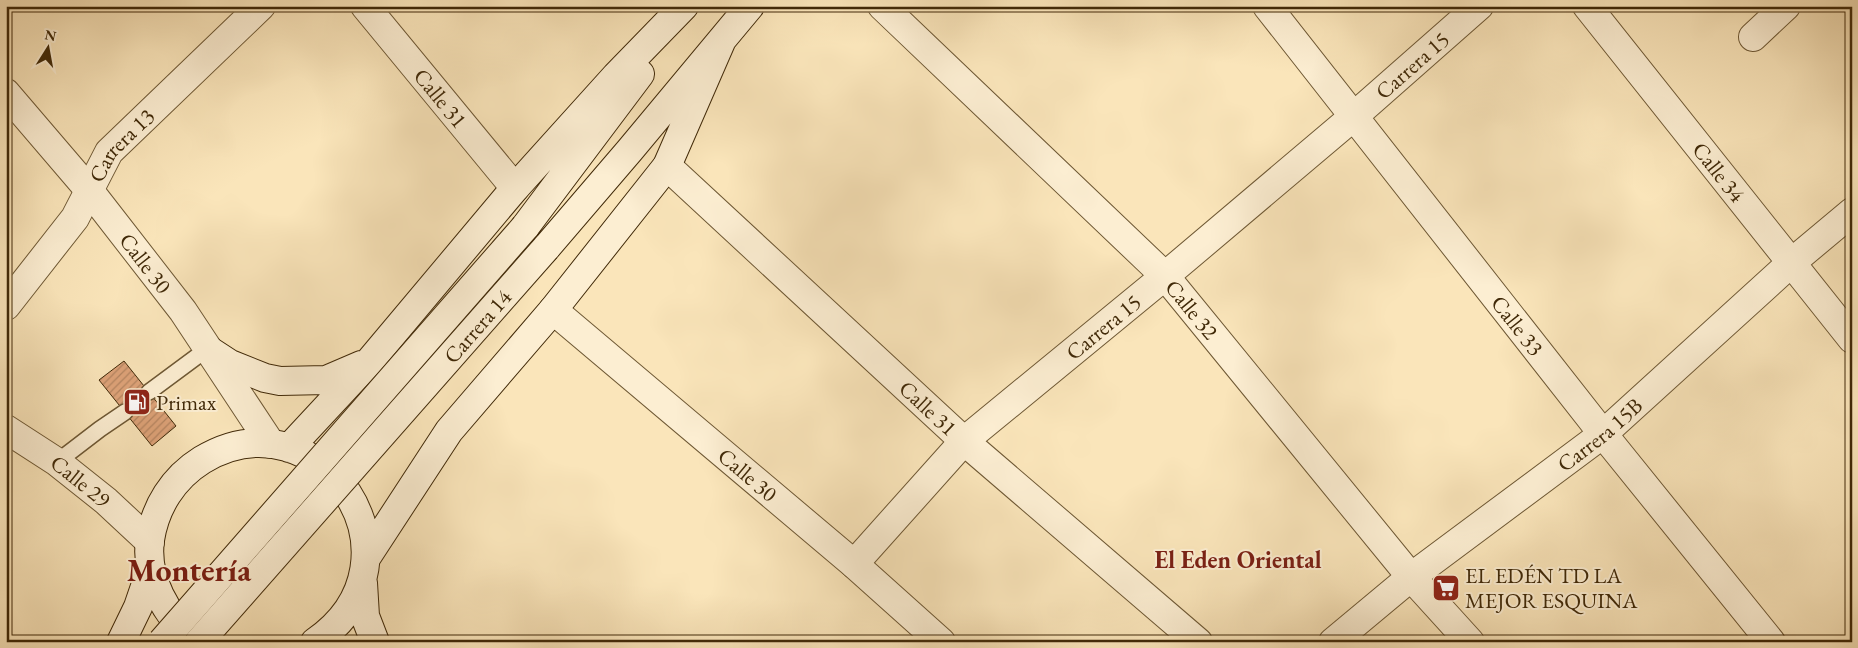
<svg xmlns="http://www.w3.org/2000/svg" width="1858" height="648" font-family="'EB Garamond',serif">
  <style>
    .building { fill: url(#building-hatch); stroke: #402908 }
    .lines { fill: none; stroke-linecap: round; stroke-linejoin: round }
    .service-casing { stroke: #6e5834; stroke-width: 18 }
    .minor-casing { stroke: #6e5834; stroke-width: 30 }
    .tertiary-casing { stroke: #6e5834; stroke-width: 30 }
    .secondary-casing { stroke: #402908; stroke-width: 30 }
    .service { stroke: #fceed2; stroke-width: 15 }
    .minor { stroke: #fceed2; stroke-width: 28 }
    .tertiary { stroke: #fceed2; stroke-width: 28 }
    .secondary { stroke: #fceed2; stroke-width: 28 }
    .secondary-bridge-casing { stroke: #402908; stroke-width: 30; stroke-linecap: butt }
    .secondary-bridge { stroke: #fceed2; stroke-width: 28 }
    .labels { text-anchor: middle; stroke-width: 4; stroke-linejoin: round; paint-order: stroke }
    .street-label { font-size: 22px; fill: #402908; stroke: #fceed2 }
    .poi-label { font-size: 22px; fill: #402908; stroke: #fceed2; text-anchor: start }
    .neighbourhood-label { font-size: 24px; font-weight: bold; fill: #7a1f14; stroke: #fceed2 }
    .town-label { font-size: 32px; font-weight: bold; fill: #7a1f14; stroke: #fceed2 }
  </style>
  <defs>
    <pattern id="building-hatch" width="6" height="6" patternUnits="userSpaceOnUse" patternTransform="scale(1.25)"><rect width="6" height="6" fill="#dea379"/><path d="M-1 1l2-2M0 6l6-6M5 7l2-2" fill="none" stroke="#b58561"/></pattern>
  </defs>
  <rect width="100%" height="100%" fill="#fae5ba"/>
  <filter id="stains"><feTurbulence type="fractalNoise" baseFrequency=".004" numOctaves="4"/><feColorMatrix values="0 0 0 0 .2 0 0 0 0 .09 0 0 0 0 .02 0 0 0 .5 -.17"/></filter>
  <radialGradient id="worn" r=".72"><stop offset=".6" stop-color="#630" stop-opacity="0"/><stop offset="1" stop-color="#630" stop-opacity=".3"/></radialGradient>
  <path class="building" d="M124,361L176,426L152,446L99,380Z"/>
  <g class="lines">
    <g class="service-casing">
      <path id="service" d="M149,392L207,349
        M57,462L100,429L125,412"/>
    </g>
    <g class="minor-casing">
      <g id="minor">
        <path id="s1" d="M365,6L515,188"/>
        <path id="s2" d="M882,6L1165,276L1411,577L1470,642"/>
        <path id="s3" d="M1267,6L1603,434L1771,642"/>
        <path id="s4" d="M1587,6L1852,339"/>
        <path d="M1753,37L1786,6"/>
        <path id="s5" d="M667,166L964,441L1198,642"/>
        <path id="s6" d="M6,306L75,218L109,152L261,6"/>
        <path id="s7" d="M553,310L854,564L941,642"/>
        <path id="s8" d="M854,564L964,441L1165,276L1353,117L1479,6"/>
        <path id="s9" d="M1333,642L1411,577L1603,434L1791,263L1852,212"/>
      </g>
    </g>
    <g class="tertiary-casing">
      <g id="tertiary">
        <path id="s10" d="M6,93L89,190L183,311L271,444"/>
        <path id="s11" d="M6,429L57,462L106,501L150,542"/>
      </g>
    </g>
    <g class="secondary-casing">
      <path id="secondary" d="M525,227L640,74
        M546,248L630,150L750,6
        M207,349L230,364L265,378L280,381L326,380L361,365
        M289,448L369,362L515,188L616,76L684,6
        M366,558L449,431L553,310L667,166L721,42
        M363,583L365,616L375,642
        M196,639C166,618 145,577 150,540C155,507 173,478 202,460C319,389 435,559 315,642
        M121,642L138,607L151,569"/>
    </g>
    <use href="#service" class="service"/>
    <use href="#minor" class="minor"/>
    <use href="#tertiary" class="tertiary"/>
    <use href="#secondary" class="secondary"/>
    <g class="secondary-bridge-casing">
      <g id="secondary-bridge">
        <path d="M162,642L525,227"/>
        <path id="s12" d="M199,642L546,248"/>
      </g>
    </g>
    <use href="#secondary-bridge" class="secondary-bridge"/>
  </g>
  <defs>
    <g id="fuel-square" transform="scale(1.4375)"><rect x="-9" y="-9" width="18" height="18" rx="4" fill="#8f2418" stroke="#fceed2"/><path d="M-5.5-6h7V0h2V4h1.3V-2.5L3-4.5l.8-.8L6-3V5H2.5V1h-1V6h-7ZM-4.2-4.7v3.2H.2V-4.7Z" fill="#fff"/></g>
    <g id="supermarket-square" transform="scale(1.4375)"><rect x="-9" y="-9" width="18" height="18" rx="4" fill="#8f2418" stroke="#fceed2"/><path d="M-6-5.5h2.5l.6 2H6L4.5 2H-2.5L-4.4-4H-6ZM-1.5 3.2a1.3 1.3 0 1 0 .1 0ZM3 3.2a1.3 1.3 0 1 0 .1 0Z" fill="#fff"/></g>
  </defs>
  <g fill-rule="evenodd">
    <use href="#fuel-square" x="137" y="402"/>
    <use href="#supermarket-square" x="1446" y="588"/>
  </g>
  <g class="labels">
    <g class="street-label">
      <text dy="8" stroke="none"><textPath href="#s8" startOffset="750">Carrera 15</textPath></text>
      <text dy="8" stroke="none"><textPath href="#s1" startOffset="119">Calle 31</textPath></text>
      <text dy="8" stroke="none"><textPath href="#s6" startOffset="199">Carrera 13</textPath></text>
      <text dy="8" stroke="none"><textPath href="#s4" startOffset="212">Calle 34</textPath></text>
      <text dy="8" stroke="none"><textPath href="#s10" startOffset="220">Calle 30</textPath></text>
      <text dy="8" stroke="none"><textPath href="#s2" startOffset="434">Calle 32</textPath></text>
      <text dy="8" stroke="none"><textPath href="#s3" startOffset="406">Calle 33</textPath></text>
      <text dy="8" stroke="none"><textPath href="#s12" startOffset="421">Carrera 14</textPath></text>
      <text dy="8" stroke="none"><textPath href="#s8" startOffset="345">Carrera 15</textPath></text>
      <text dy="8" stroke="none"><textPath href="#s5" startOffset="356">Calle 31</textPath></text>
      <text dy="8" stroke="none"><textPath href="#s9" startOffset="338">Carrera 15B</textPath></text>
      <text dy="8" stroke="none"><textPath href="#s7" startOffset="255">Calle 30</textPath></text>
      <text dy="8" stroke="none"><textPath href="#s11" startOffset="91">Calle 29</textPath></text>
    </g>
    <g class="poi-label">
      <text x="156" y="410">Primax</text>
      <text x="1465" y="583">EL EDÉN TD LA<tspan x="1465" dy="25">MEJOR ESQUINA</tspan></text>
    </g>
    <g class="neighbourhood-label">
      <text x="1238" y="568">El Eden Oriental</text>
    </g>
    <g class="town-label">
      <text x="189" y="581">Montería</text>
    </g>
  </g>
  <rect width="1858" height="648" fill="none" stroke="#fae5ba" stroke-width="25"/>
  <rect x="8" y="8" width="1843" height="633" fill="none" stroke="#402908" stroke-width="2.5"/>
  <rect x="12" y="12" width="1833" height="623" fill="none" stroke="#402908"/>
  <g transform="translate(48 48) rotate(11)" stroke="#fceed2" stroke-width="4" paint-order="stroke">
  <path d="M0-4L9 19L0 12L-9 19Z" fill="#402908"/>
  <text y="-8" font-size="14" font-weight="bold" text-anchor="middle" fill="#402908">N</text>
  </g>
  <rect width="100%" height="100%" filter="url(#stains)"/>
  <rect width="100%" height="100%" fill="url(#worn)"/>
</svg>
